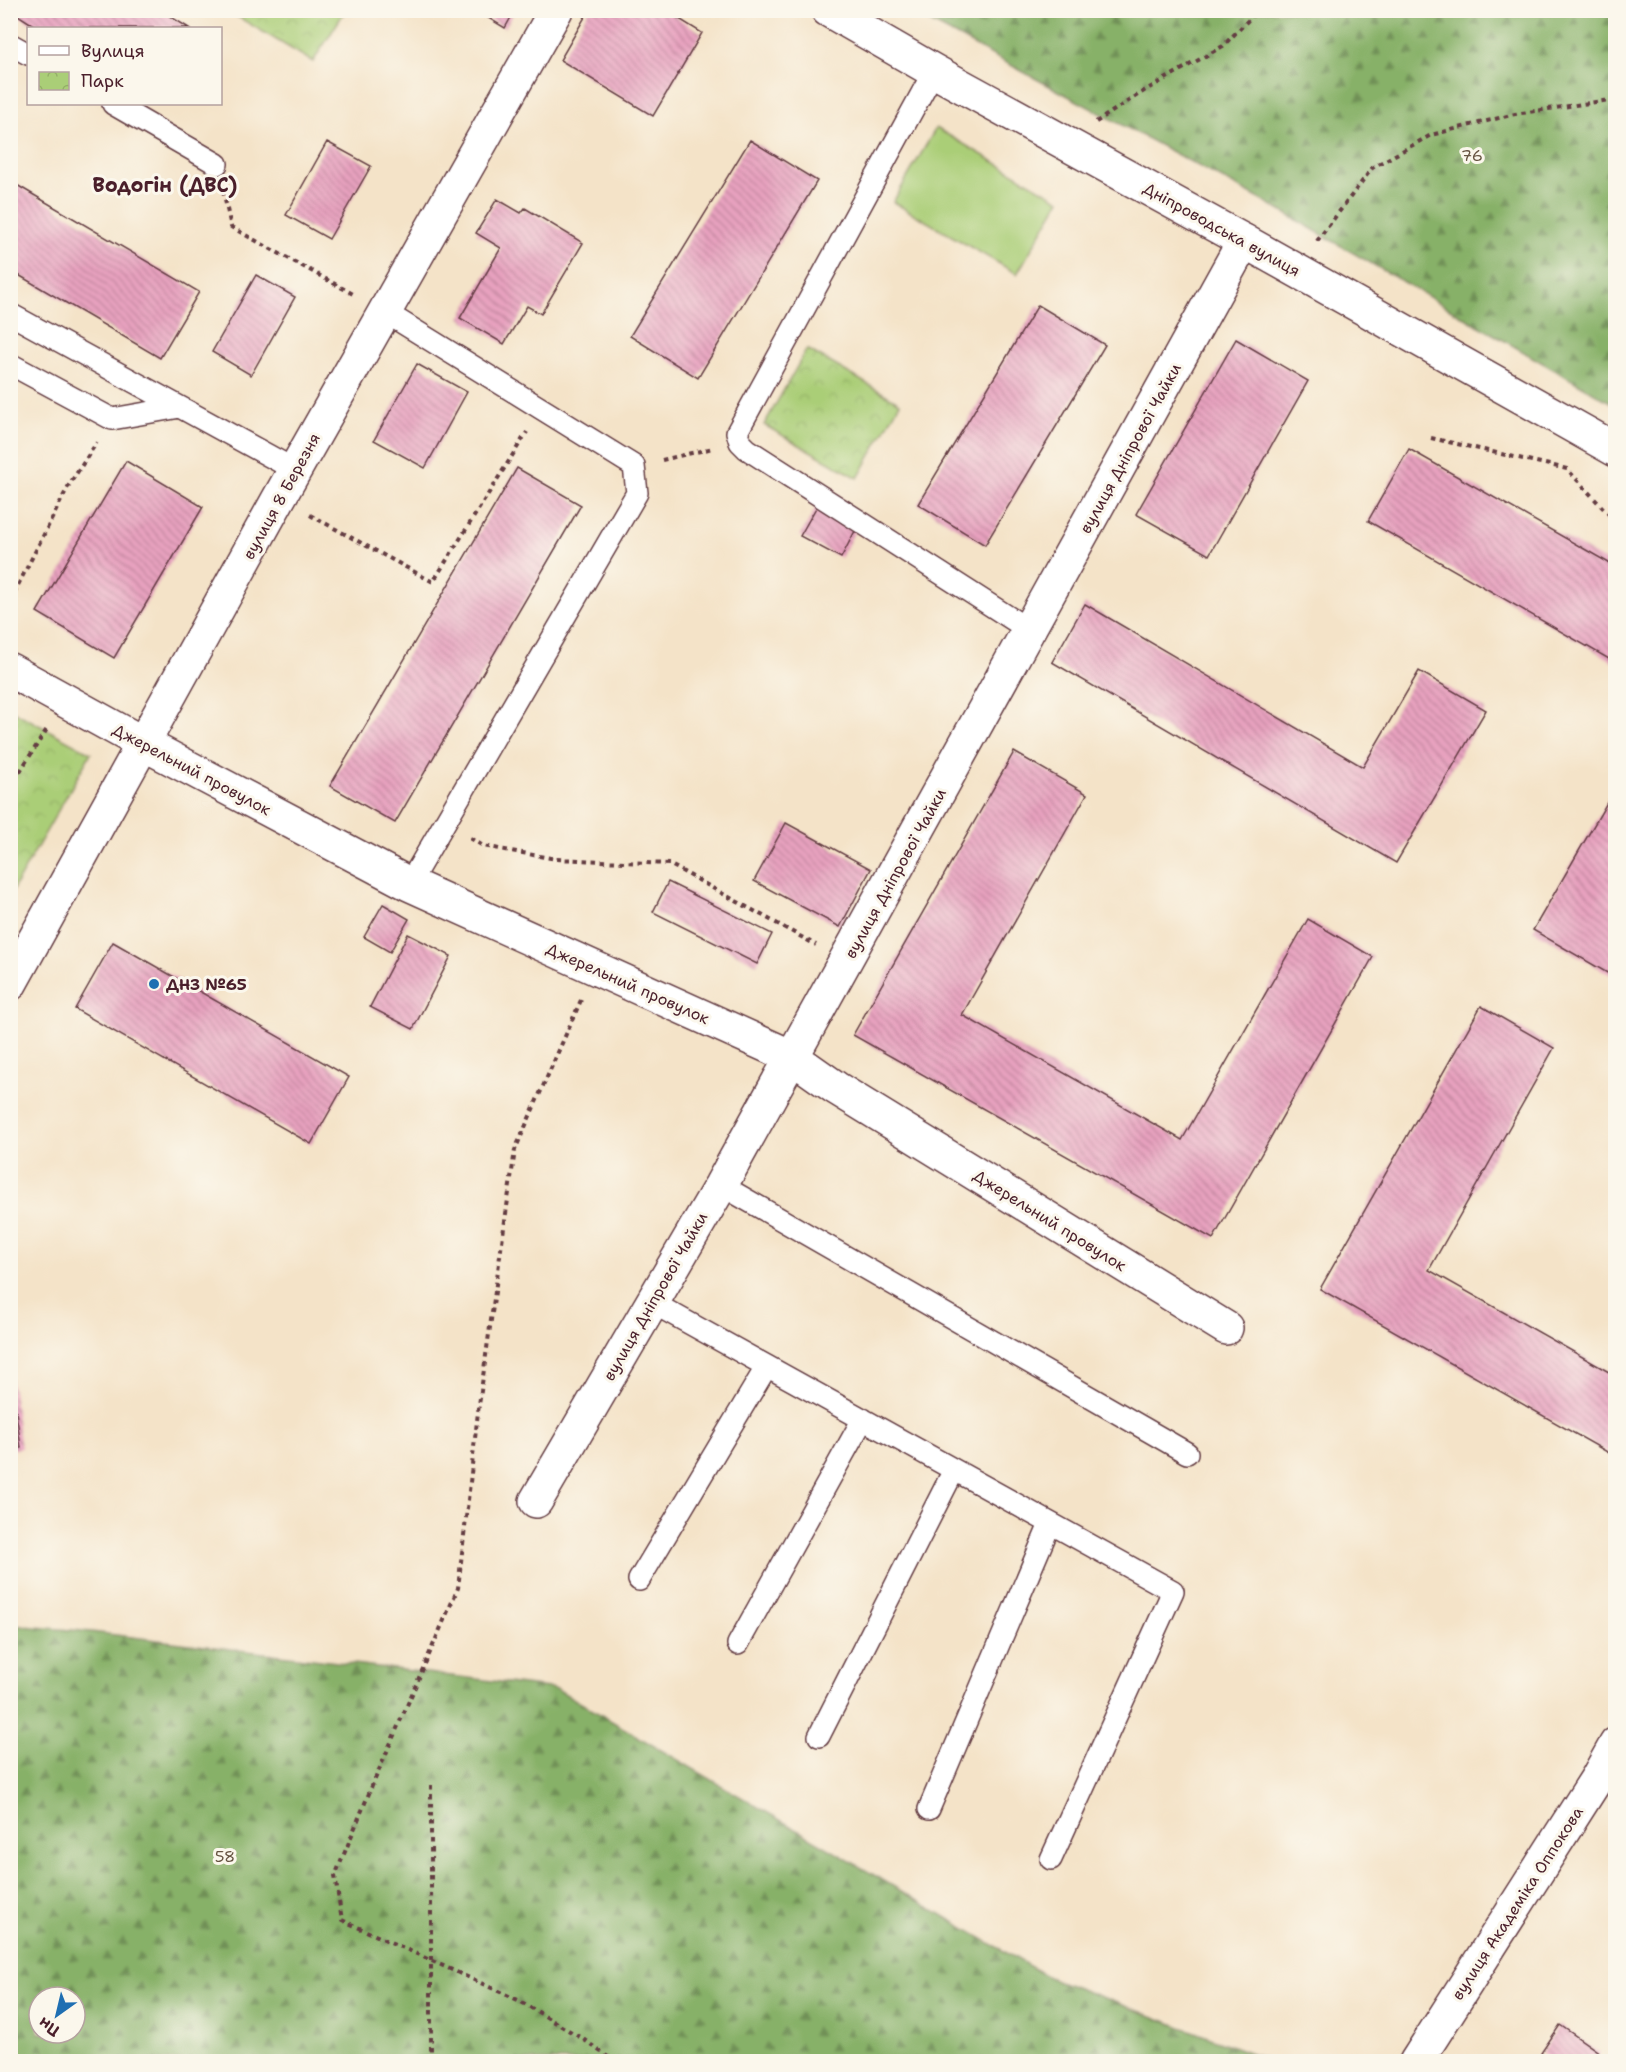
<svg xmlns="http://www.w3.org/2000/svg" width="1626" height="2072" font-family="'Shantell Sans',sans-serif">
  <style>
    .green { fill: #aace77; stroke: #7a7651; stroke-width: 1.5 }
    .forest { fill: url(#forest-firs); stroke: #68684a; stroke-width: 1.5; fill-rule: evenodd }
    .park { fill: url(#park-crowns); stroke: #7a7651; stroke-width: 1.5 }
    .building { fill: url(#building-back-hatch) }
    .lines { fill: none; stroke-linecap: round; stroke-linejoin: round }
    .lane-casing { stroke: #643c43; stroke-width: 24 }
    .street-casing { stroke: #643c43; stroke-width: 36 }
    .primary-casing { stroke: #643c43; stroke-width: 36 }
    .path { stroke: #643c43; stroke-width: 4; stroke-dasharray: 4.5 4.5; stroke-linecap: butt }
    .lane { stroke: #fff; stroke-width: 21 }
    .street { stroke: #fff; stroke-width: 33 }
    .primary { stroke: #fff; stroke-width: 33 }
    .poi-dot { fill: #1f6fb2; stroke: #fbf7ec; stroke-width: 2 }
    .labels { text-anchor: middle; stroke-width: 6; stroke-linejoin: round; paint-order: stroke }
    .park-label { font-size: 16px; fill: #675442; stroke: #fbf7ec }
    .street-label { font-size: 16px; fill: #4a1f2b; stroke: #fbf7ec }
    .poi-label { font-size: 16px; font-weight: bold; fill: #4a1f2b; stroke: #fbf7ec; text-anchor: start }
    .quarter-label { font-size: 20px; font-weight: bold; fill: #4a1f2b; stroke: #fbf7ec }
  </style>
  <defs>
    <pattern id="forest-firs" width="22" height="20" patternUnits="userSpaceOnUse" patternTransform="scale(1.5)"><rect width="22" height="20" fill="#87b168"/><path d="M5 1l3.5 6h-7zM16 11l3.5 6h-7z" fill="#708f56"/></pattern>
    <pattern id="park-crowns" width="20" height="18" patternUnits="userSpaceOnUse" patternTransform="scale(1.5)"><rect width="20" height="18" fill="#aace77"/><path d="M2 6a3 3 0 1 1 6 0M12 15a3 3 0 1 1 6 0" fill="none" stroke="#94b067"/></pattern>
    <pattern id="building-back-hatch" width="6" height="6" patternUnits="userSpaceOnUse" patternTransform="scale(1.5)"><rect width="6" height="6" fill="#e8a2bf"/><path d="M-1 5l2 2M0 0l6 6M5-1l2 2" fill="none" stroke="#be839b"/></pattern>
  </defs>
  <rect width="100%" height="100%" fill="#fbf7ec"/>
  <filter id="ink" filterUnits="userSpaceOnUse"><feTurbulence type="fractalNoise" baseFrequency=".0167" numOctaves="2"/><feDisplacementMap in="SourceGraphic" scale="12" xChannelSelector="R" yChannelSelector="G"/><feConvolveMatrix kernelMatrix="1 2 1 2 8 2 1 2 1" color-interpolation-filters="sRGB"/></filter>
  <filter id="wash" filterUnits="userSpaceOnUse"><feTurbulence type="fractalNoise" baseFrequency=".008" numOctaves="4" result="noise"/><feDisplacementMap in="SourceGraphic" scale="24" xChannelSelector="R" yChannelSelector="G"/><feGaussianBlur stdDeviation="1.35" result="paint"/><feColorMatrix in="noise" values="0 0 0 0 0 0 0 0 0 0 0 0 0 0 0 0 0 1.4 0 .05"/><feComposite in="paint" operator="in"/></filter>
  <g filter="url(#wash)">
    <rect width="100%" height="100%" fill="#f4e3c8"/>
    <path class="green" d="M936,128L1060,200L1017,274L893,202Z"/>
    <path class="forest" d="M910,11H1615V405L1269,204Z
      M11,1625L83,1631L557,1689L1048,1977L1272,2061H11ZM39,1997H75V2033H39Z"/>
    <path class="park" d="M228,11H345L313,62Z
      M807,349L900,403L858,478L764,425Z
      M11,710L91,753L11,893Z"/>
    <g id="blocks">
      <path class="building" d="M10,10H160L189,28H38Z
        M475,10H515L505,28Z
        M589,10H665L702,33L653,116L560,60Z
        M750,140L817,181L698,378L630,336Z
        M327,142L371,166L329,239L286,215Z
        M10,181L199,292L160,358L10,270Z
        M497,199L521,213L525,208L583,243L541,314L527,306L504,344L460,318L501,248L476,233Z
        M256,275L295,297L251,375L212,352Z
        M1038,305L1105,345L985,545L918,504Z
        M1236,339L1308,381L1209,555L1136,514Z
        M417,364L467,392L425,468L374,440Z
        M1409,449L1616,567V663L1368,521Z
        M10,454L17,457L10,468Z
        M126,461L203,507L114,658L37,612Z
        M517,468L581,505L395,823L330,786Z
        M817,506L857,527L841,558L800,536Z
        M1085,604L1363,767L1419,671L1486,710L1396,863L1052,662Z
        M1014,752L1087,794L962,1015L1182,1140L1308,919L1373,957L1213,1239L853,1035Z
        M1616,787V978L1533,930Z
        M786,823L871,869L840,927L754,881Z
        M668,882L772,934L757,964L653,912Z
        M383,904L409,919L390,952L364,937Z
        M408,934L451,956L413,1029L370,1007Z
        M113,942L349,1077L311,1144L75,1009Z
        M1481,1006L1554,1048L1429,1270L1616,1376V1457L1320,1289Z
        M10,1369L21,1448L10,1450Z
        M1560,2025L1600,2053L1594,2062H1553L1541,2053Z"/>
    </g>
  </g>
  <g filter="url(#ink)">
    <use href="#blocks" fill-opacity="0" stroke="#643c43" stroke-width="1.5"/>
    <g class="lines">
      <g class="lane-casing">
        <path id="lane" d="M10,44L28,54
          M934,71L737,432L740,442L747,449L1029,630
          M113,104L217,164
          M385,312L634,466L637,493L409,884
          M10,314L295,470
          M10,364L112,419L180,407
          M721,1185L1187,1453
          M651,1302L1173,1591L1051,1859
          M639,1580L767,1366
          M738,1644L863,1419
          M819,1736L954,1470
          M929,1809L1050,1524"/>
      </g>
      <g class="street-casing">
        <path id="street" d="M10,670L144,744L409,884L792,1057L836,1088L1226,1328
          M10,984L279,498L556,10
          M536,1501L721,1185L1244,241
          M1416,2062L1597,1778L1616,1744"/>
      </g>
      <g class="primary-casing">
        <path id="primary" d="M828,10L934,71L1244,241L1616,450"/>
      </g>
      <path class="path" d="M1096,122L1144,91L1223,46L1258,10
        M223,191L231,227L355,295
        M1317,241L1373,167L1431,135L1515,114L1616,99
        M1431,438L1567,469L1616,522
        M662,460L713,448
        M310,515L433,582L527,432
        M10,601L69,485L97,442
        M10,787L47,729
        M470,838L483,846L556,859L669,864L816,945
        M581,1000L515,1150L478,1412L458,1588L372,1786L335,1876L342,1920L518,2000L583,2039L615,2062
        M431,1785V2062"/>
      <use href="#lane" class="lane"/>
      <use href="#street" class="street"/>
      <use href="#primary" class="primary"/>
    </g>
  </g>
  <circle class="poi-dot" cx="154" cy="984" r="6"/>
  <g class="labels">
    <g class="park-label">
      <text x="1472" y="161">76</text>
      <text x="225" y="1862">58</text>
    </g>
    <g class="street-label">
      <text transform="translate(1222 229) rotate(29)" y="6">Дніпроводська вулиця</text>
      <text transform="translate(1130 448) rotate(-61)" y="6">вулиця Дніпрової Чайки</text>
      <text transform="translate(281 496) rotate(-61)" y="6">вулиця 8 Березня</text>
      <text transform="translate(192 769) rotate(28)" y="6">Джерельний провулок</text>
      <text transform="translate(895 873) rotate(-61)" y="6">вулиця Дніпрової Чайки</text>
      <text transform="translate(628 983) rotate(24)" y="6">Джерельний провулок</text>
      <text transform="translate(1050 1220) rotate(32)" y="6">Джерельний провулок</text>
      <text transform="translate(655 1296) rotate(-60)" y="6">вулиця Дніпрової Чайки</text>
      <text transform="translate(1517 1903) rotate(-57)" y="6">вулиця Академіка Оппокова</text>
    </g>
    <g class="poi-label">
      <text x="166" y="990">ДНЗ №65</text>
    </g>
    <g class="quarter-label">
      <text x="165" y="192">Водогін (ДВС)</text>
    </g>
  </g>
  <rect width="1626" height="2072" fill="none" stroke="#fbf7ec" stroke-width="36"/>
  <rect x="27" y="27" width="195" height="78" fill="#fbf7ec" stroke="#b4a19f" stroke-width="1.5"/>
  <rect x="39" y="46" width="30" height="9" fill="#ffffff" stroke="#b4a19f" stroke-width="1.5"/>
  <text x="81" y="57" font-size="18" fill="#4a1f2b">Вулиця</text>
  <rect x="39" y="72" width="30" height="18" fill="url(#park-crowns)" stroke="#b4a19f" stroke-width="1.5"/>
  <text x="81" y="87" font-size="18" fill="#4a1f2b">Парк</text>
  <g transform="translate(57 2015) rotate(214)"><circle r="28" fill="#fbf7ec" stroke="#b4a19f" stroke-width="1.5"/>
  <path d="M0-4.5L10 22L0 15L-10 22Z" fill="#1f6fb2"/>
  <text y="-9" font-size="16" font-weight="bold" text-anchor="middle" fill="#4a1f2b">Пн</text>
  </g>
</svg>
